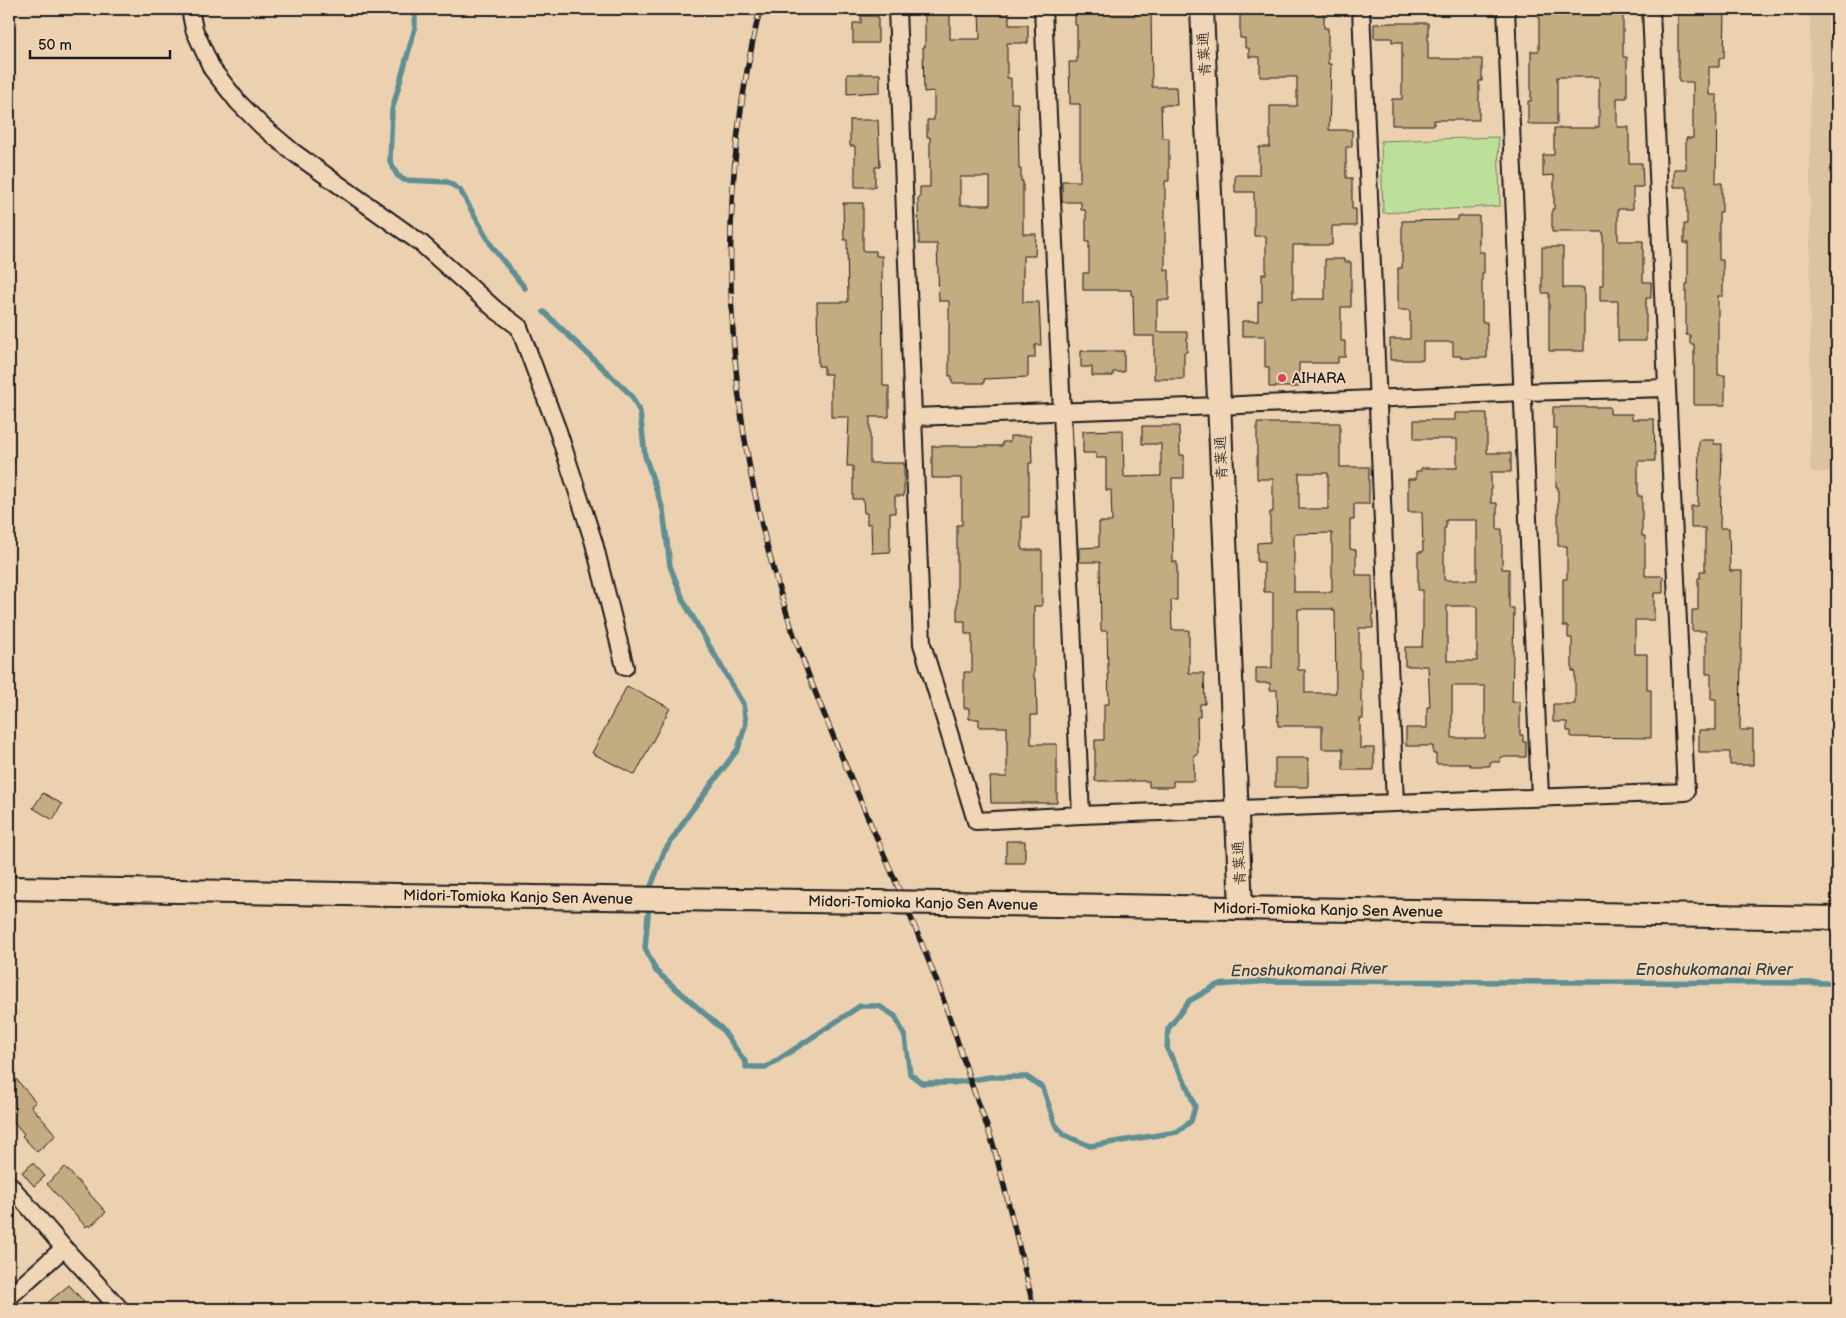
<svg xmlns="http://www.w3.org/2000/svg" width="1846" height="1318" font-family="'Balsamiq Sans','Klee One',sans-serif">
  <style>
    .built { fill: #dcc39f }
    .green { fill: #bce09a; stroke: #6c7e5b }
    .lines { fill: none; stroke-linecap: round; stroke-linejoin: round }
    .stream { stroke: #5f8f92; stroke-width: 5.5 }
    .building { fill: #c3ab82; stroke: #1c1c1c; fill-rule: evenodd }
    .street-casing { stroke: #1c1c1c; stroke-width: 20 }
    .secondary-casing { stroke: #1c1c1c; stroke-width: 26 }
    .street { stroke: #f0d5b7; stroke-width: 16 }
    .secondary { stroke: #f0d5b7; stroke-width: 22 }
    .rail-casing { stroke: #1c1c1c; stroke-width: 5.5 }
    .rail { stroke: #f0d5b7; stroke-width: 4; stroke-dasharray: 11; stroke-linecap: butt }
    .secondary-bridge-casing { stroke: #1c1c1c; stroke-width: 26; stroke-linecap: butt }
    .secondary-bridge { stroke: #f0d5b7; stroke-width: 22 }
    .poi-dot { fill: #d1495b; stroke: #f0d5b7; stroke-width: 2 }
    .labels { text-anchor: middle; stroke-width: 4; stroke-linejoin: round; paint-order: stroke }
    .street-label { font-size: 15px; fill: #1c1c1c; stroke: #f0d5b7 }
    .poi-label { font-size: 15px; fill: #1c1c1c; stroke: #f0d5b7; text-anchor: start }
    .water-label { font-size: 16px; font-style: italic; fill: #324243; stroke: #f0d5b7 }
  </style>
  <rect width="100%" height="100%" fill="#ecd1b0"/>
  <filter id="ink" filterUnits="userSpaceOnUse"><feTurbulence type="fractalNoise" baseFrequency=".02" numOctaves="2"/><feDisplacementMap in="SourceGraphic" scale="10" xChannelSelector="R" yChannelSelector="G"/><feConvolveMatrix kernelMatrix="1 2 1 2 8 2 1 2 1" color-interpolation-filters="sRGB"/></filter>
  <g filter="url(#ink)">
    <path class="built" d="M1810,9H1837V472H1810Z"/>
    <path class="green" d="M1837,35V368L1833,40Z
      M1498,137L1500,206L1383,213L1381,141Z"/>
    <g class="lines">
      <path class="stream" d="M415,9V28L392,110L390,161L397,175L404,180L448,182L460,190L493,248L525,288
        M544,312L631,395L640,412L645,456L663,510L670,566L684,602L743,704L746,723L738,749L689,814L664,852L650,889V895
        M649,904L645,948L656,971L722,1029L746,1063V1067H767L860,1006H879L895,1016L905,1037L910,1074L922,1083H952L990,1077H1027L1043,1088L1055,1124L1064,1135L1090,1146L1177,1132L1191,1121L1195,1107L1188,1088L1167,1049L1168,1029L1189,1001L1217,985L1270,981L1837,983"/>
    </g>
    <path class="building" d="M925,9H950V39H980L979,9H1009V25H1028V43H1007V78H1011V103H1018L1019,169H1021V181H1023V234H1036L1035,256H1023V302H1039L1041,345H1035V358H1028V377L984,379V383H952V376H949V301H939L937,244H919L918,198H920V187H930V137H927V120H934V91L924,92L923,47H925ZM960,177H990V205H960Z
      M1075,9H1151L1152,87H1176L1177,105H1161L1162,138H1169V181H1165V270H1169V300H1157V332H1187V352H1184V379H1154V336H1134L1133,295H1131V290H1083V273H1089V242H1086V213L1085,210H1081V202H1062V181H1080V104H1070L1069,62H1077V25H1075Z
      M1240,9H1324V28H1328V64H1331L1329,130H1352V147H1346V178H1352V209H1356V226H1332V245H1293V299H1325V259H1344V262H1351V307H1341V341H1345V357H1338V363H1299V387H1269V367H1265V336H1242V321H1258V302H1262V274H1266V236H1254V192H1235V175H1259V147H1270V106H1297V77H1260V57H1249V48H1245V38H1240Z
      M1678,9H1725L1724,58H1719V67H1709V95H1717L1716,183H1722V212H1719V260H1723V296H1718V375H1725V405H1694V344H1690V335H1686V284H1688V243H1684V224H1687V187H1674V169H1686V138H1693V82H1679V67H1678Z
      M1539,11H1623V57H1627V98H1617V127H1629V163H1642L1643,187H1633V209H1618V241H1643V282H1651V298H1646V341H1618V301H1600V285H1603V232H1552V209H1554V175L1543,176V155H1554V128H1595V127H1599V77H1557V124H1528V101H1531V51H1539Z
      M861,16H878V43H853V23H861Z
      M1392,23H1428V59H1482V81H1479V120H1434V125H1392V99H1402V42H1392V38H1374V24Z
      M847,74H880V92L847,94Z
      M850,120H878L880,167H875V187H855V146H850Z
      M843,203H863V251H876V256H882L883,386H889V417H870V463H904V496H895V513H890V552L872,553L871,524H867V513H864L863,499H853V466H847L849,417H831V374H824V366H818L817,302H848L847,240H844Z
      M1458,216H1479V252H1484V273H1482V322H1487V358H1461V356H1453V342H1423V360H1390V339H1410V310H1398V268H1402V221L1458,220Z
      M1542,247H1563V288H1584V351H1549V293H1542Z
      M1081,351H1124V372H1113V376H1092V367H1081Z
      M1553,407H1610V414H1632V419H1654L1655,461H1638V496H1642V536H1645V576H1663V593H1654V620H1635V654H1647V690H1651V738L1571,737V731H1567V722H1553V704H1575V671H1572V638H1568V626H1563V579H1567V546H1558V487H1556L1557,428H1553Z
      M1455,413H1487V453H1511V472H1491V503H1497V529H1502V569H1509V608H1514L1512,702H1520V735H1523V742H1526V757H1500V762H1490V766H1470V764H1436V754H1433V746H1406V728H1427V707H1430L1428,666H1405V647H1422L1423,625V590H1418V552H1423L1422,512H1408V479H1416V471H1421V468H1457V439H1414V420H1455ZM1446,520H1477V580H1444V528H1446ZM1447,606H1477V661H1447ZM1452,686H1485V738H1452Z
      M1257,423H1340V467H1369V504H1354V520H1350V549L1356,550V575H1372L1373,628H1359V668H1361V702H1363V719H1360V748H1374V770H1343V749H1322V726H1278L1277,690H1270V683H1256V668H1272V627H1273V592H1264V562H1257V543L1270,542V512H1273V479H1257ZM1299,473H1328V509H1299ZM1332,533V592H1294V534ZM1298,609H1333V611H1335L1336,693H1305V670H1298Z
      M1142,426H1179L1180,455H1184V478H1172L1173,562H1177V600H1171L1172,630H1189V673H1204L1205,704H1200V717H1197L1198,755H1194V781H1173V787H1149V781H1095V740H1104V704H1109L1107,631H1101L1100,562H1079V548L1099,547V522H1112L1111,490H1106V458H1096V453H1083V431L1123,430L1124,477L1161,476V444H1142Z
      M1010,436H1031L1032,463H1029V517H1022V550H1042V606H1034V679H1036L1037,715H1031V744H1057V803H991L990,777H1007V727H979V719H969V708H964V672H972V634H965V621H957V525H962V478H932V446H1002V442H1010Z
      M1699,440H1714V444H1722L1720,528H1729L1730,571H1742L1740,730H1753V765H1730V752H1699V730H1716V699H1711V674H1706V631H1692V610H1698V578H1700V571H1705V528H1691V506H1698Z
      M627,686L670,708L635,775L592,753Z
      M1275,758H1308V787H1275Z
      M43,793L62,804L53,820L33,808Z
      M1006,841H1025V863H1006Z
      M9,1071L36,1102L31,1106L56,1135L37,1152L22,1136L24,1134L9,1116Z
      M33,1163L45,1176L34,1186L22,1172Z
      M65,1167L106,1212L90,1227L88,1225L86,1227L47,1184Z
      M69,1285L84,1302L76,1309H40Z"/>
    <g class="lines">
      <g class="street-casing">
        <path id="street" d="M190,9L194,29L212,69L238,102L262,126L293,152L422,244L496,310L519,327L558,431L594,543L625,667
          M897,9L922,644L976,821L1081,815L1686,792L1667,388L1651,9
          M1043,9L1081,815
          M1361,9L1395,803
          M1506,9L1540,797
          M914,417L1219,406L1522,392L1667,388
          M9,1184L64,1248L120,1309
          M9,1297L64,1248"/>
      </g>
      <g class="secondary-casing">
        <path id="secondary" d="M1202,9L1241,908
          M9,888L397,895
          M942,903L1837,918"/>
      </g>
      <use href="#street" class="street"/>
      <use href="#secondary" class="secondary"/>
      <g class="rail-casing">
        <path id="rail" d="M760,9C707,229 727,466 809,676C848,778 896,876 935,977C948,1011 959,1046 970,1080C978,1102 986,1123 993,1144C1008,1199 1021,1254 1034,1309"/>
      </g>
      <use href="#rail" class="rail"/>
      <g class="secondary-bridge-casing">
        <path id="secondary-bridge" d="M397,895L942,903"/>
      </g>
      <use href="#secondary-bridge" class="secondary-bridge"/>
    </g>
  </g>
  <circle class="poi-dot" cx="1282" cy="378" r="5"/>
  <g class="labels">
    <g class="street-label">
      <text transform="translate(1204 54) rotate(-93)" y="5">青葉通</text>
      <text transform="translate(1221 458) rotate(-92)" y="5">青葉通</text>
      <text transform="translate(1239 863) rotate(-93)" y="5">青葉通</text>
      <text transform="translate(518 897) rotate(1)" y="5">Midori-Tomioka Kanjo Sen Avenue</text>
      <text transform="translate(923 903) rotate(1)" y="5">Midori-Tomioka Kanjo Sen Avenue</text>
      <text transform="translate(1328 910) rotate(1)" y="5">Midori-Tomioka Kanjo Sen Avenue</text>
    </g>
    <g class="poi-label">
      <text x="1292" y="383">AIHARA</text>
    </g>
    <g class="water-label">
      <text transform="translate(1309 969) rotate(-1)" y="6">Enoshukomanai River</text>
      <text x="1714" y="975">Enoshukomanai River</text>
    </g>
  </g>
  <rect width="1846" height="1318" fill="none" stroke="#f0d5b7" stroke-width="30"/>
  <rect x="15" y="15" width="1816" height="1288" fill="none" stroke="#1c1c1c" stroke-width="2" filter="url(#ink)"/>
  <path d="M30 50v8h140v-8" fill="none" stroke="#1c1c1c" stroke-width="2.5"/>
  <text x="38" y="50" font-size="15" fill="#1c1c1c" stroke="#f0d5b7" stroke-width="4" paint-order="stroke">50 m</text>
</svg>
